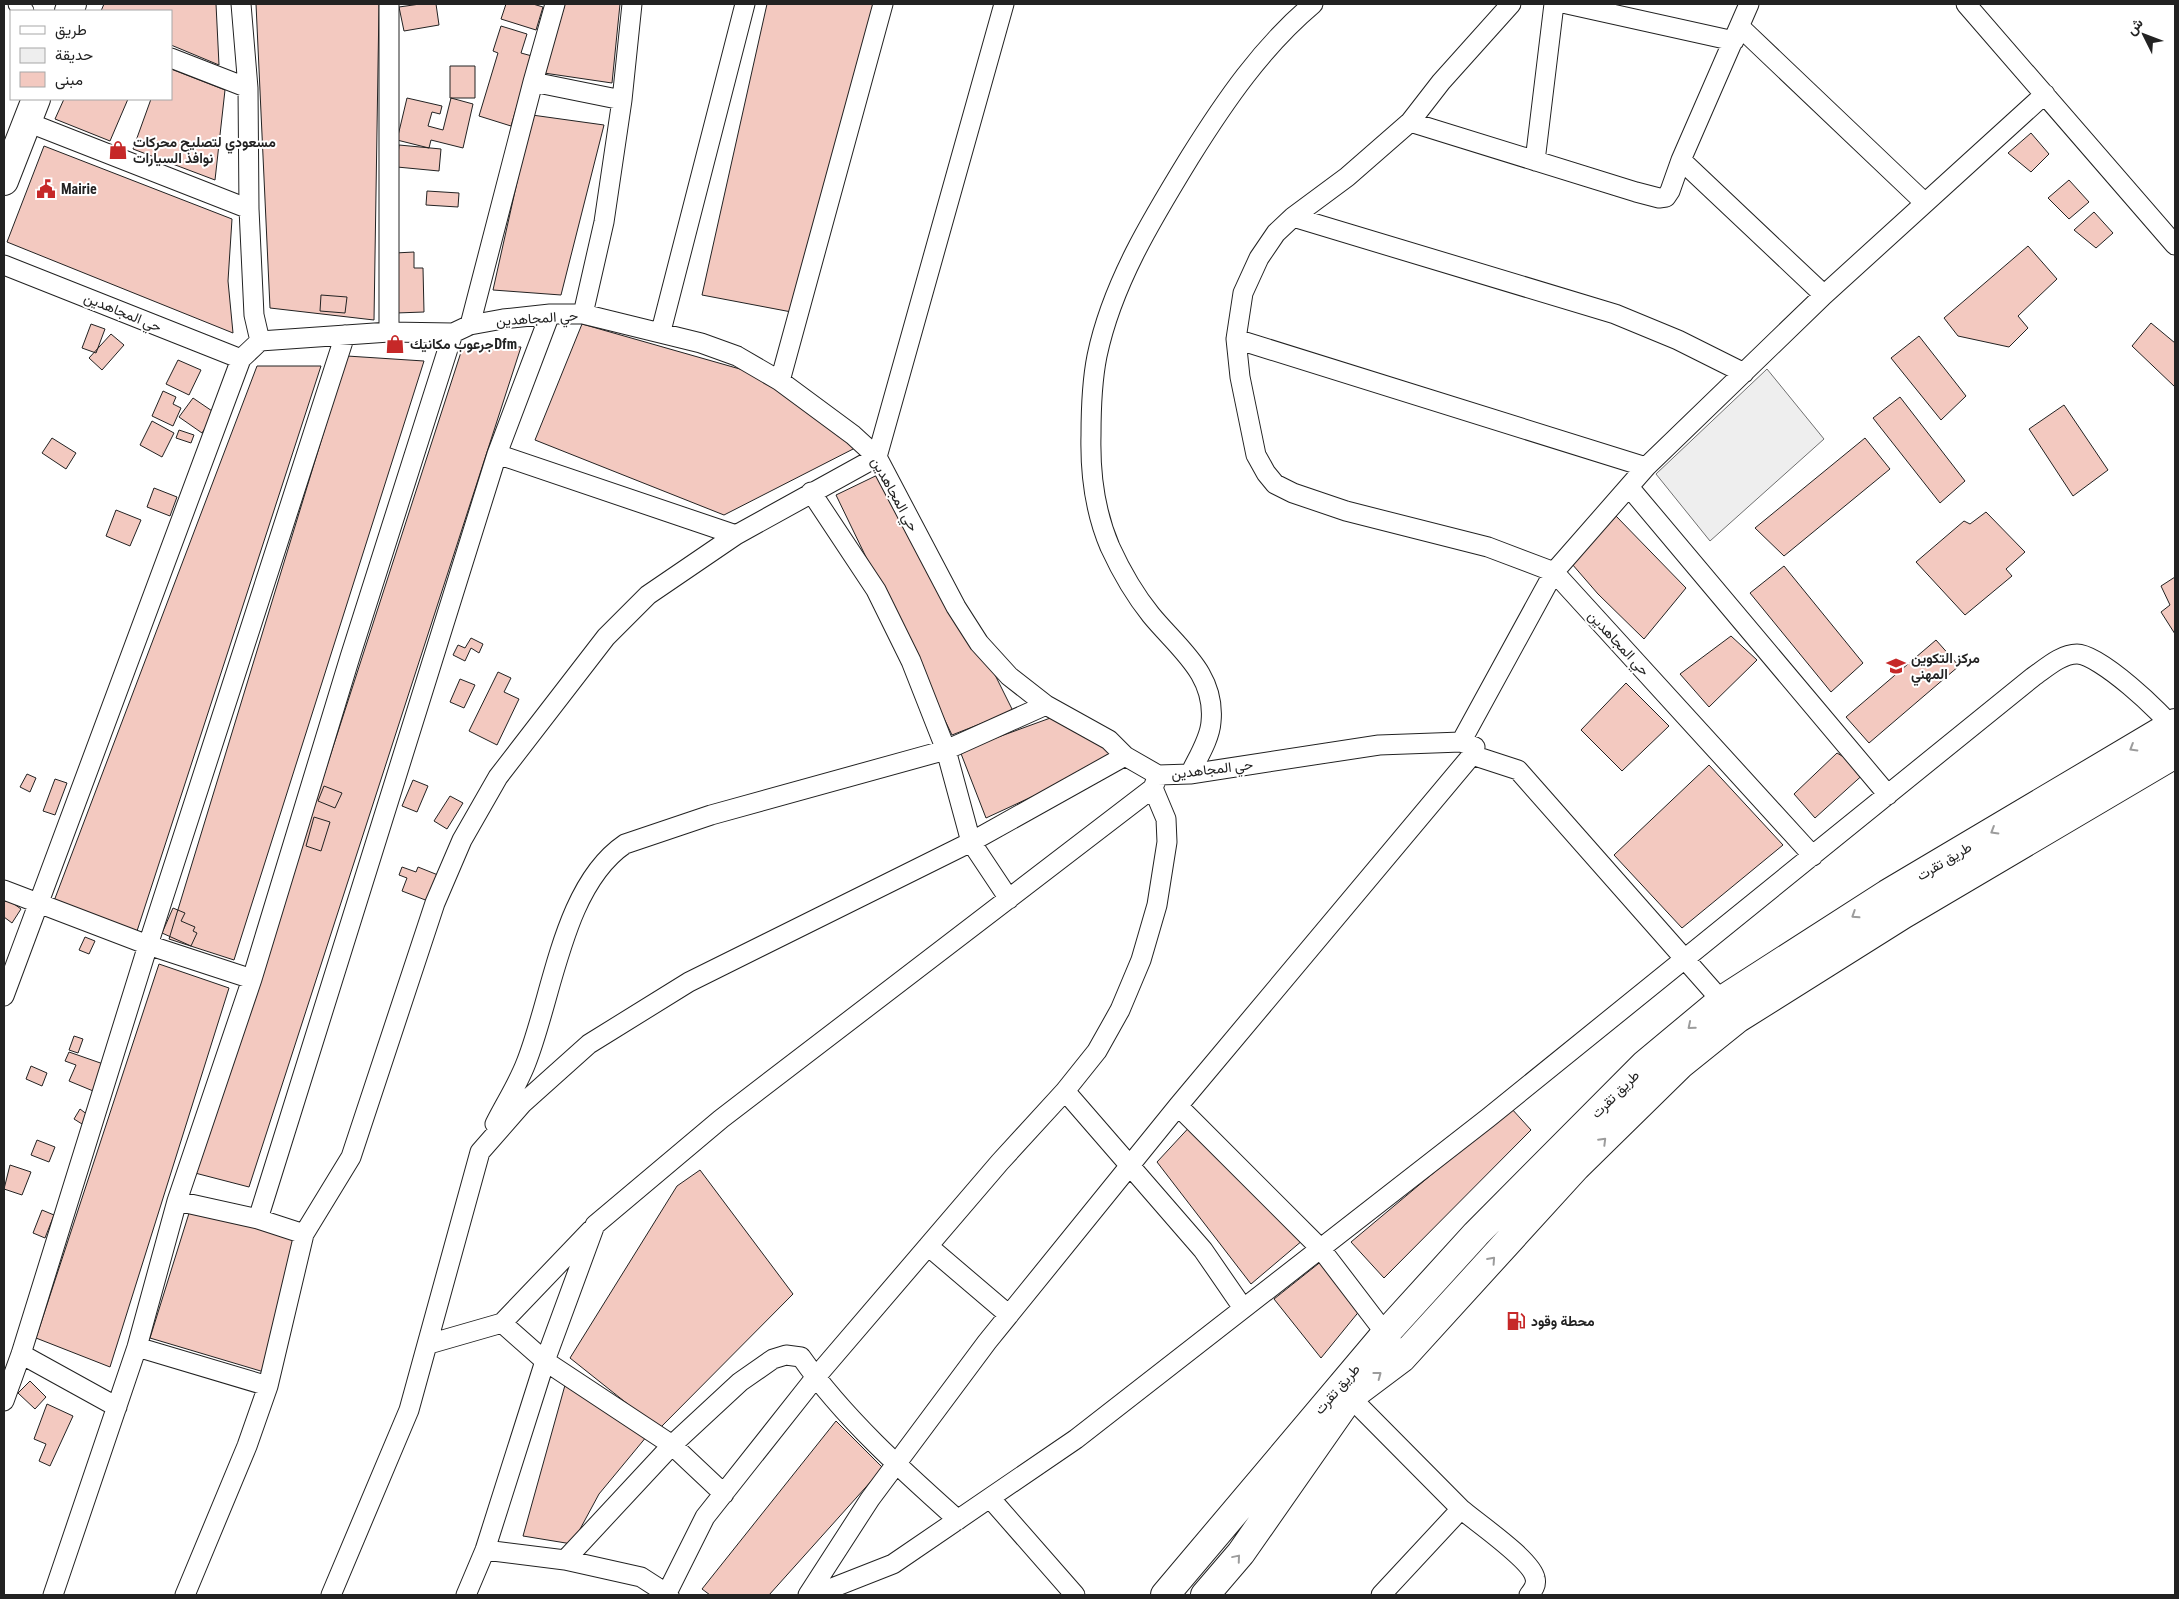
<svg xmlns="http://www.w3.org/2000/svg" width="2179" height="1599" font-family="'Roboto Condensed',Vazirmatn,sans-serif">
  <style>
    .green { fill: #eee; stroke: #6f6f6f }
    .building { fill: #f3c9c0; stroke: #222 }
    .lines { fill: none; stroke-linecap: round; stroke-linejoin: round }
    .minor-casing { stroke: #222; stroke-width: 21 }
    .secondary-casing { stroke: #222; stroke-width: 30 }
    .primary-casing { stroke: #222; stroke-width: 30 }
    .minor { stroke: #fff; stroke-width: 19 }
    .secondary { stroke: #fff; stroke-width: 28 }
    .primary { stroke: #fff; stroke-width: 28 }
    .oneway { stroke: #9c9c9c }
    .labels { text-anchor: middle; stroke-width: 4; stroke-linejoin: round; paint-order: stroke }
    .poi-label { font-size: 14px; font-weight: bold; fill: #222; stroke: #fff; text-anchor: start }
    .street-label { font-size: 14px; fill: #222; stroke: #fff }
  </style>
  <rect width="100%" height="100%" fill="#fff"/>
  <path class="green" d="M1767,369L1824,439L1710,541L1656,474Z"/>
  <path class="building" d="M104,4H216L219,65L171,45V11H101Z
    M256,4H379L374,320L270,308Z
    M420,4H436L439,25L404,31L399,7Z
    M506,4H533L543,7L536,30L501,19Z
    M565,4H620L612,83L544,73Z
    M767,4H885L802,314L702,295Z
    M501,26L527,34L521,53L532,56L511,126L479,116L498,53L493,51Z
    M450,66H475V98H450Z
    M171,69L225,90L215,180L133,149L151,99H171Z
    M407,98L442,106L440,114L432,112L428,126L443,130L451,98L473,104L463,148L431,140L429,148L397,140Z
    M64,99H128L110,141L55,119Z
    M532,115L604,125L561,295L493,290Z
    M2031,133L2049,154L2031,172L2008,153Z
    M399,145L441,149L439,171L397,167Z
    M44,146L232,219L228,281L233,333L7,242Z
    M2069,180L2089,202L2069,219L2048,198Z
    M427,191L459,193L458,207L426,205Z
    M2094,212L2113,233L2096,248L2074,230Z
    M2028,246L2057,279L2018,316L2028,328L2009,347L1958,336L1944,318Z
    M414,252V268H423L424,312L396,313L395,253Z
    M321,295L347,297L345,313L320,311Z
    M2151,323L2175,343V387L2132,346Z
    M91,324L105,329L96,353L82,348Z
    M582,324L775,379L859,446L724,515L535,440Z
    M111,334L124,345L102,370L89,358Z
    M1919,336L1966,396L1941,420L1891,358Z
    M463,346L521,347L249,1187L195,1173Z
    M347,356L424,361L234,960L169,939Z
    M178,360L201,370L189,395L166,384Z
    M257,366H321L137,931L54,901Z
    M163,391L176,397L173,404L181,408L173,426L152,416Z
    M1900,397L1965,481L1940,503L1873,418Z
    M193,398L215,413L202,433L179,417Z
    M2064,405L2108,470L2073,496L2029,429Z
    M152,421L174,433L162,457L140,445Z
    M179,430L194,435L191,443L176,438Z
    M52,438L76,453L66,469L42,453Z
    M1865,438L1890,469L1784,556L1755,528Z
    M892,468L1013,711L952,735L836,495Z
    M154,488L177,497L170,516L147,507Z
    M116,510L141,520L130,546L106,536Z
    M1986,512L2025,552L2006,569L2012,576L1965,615L1916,562L1964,521L1970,524Z
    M1616,516L1686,588L1644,639L1598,594L1572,564Z
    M1784,566L1863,663L1831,692L1750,593Z
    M2175,577V634L2161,612L2170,605L2161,586Z
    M1731,636L1757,660L1709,707L1680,674Z
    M471,638L483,644L479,653L471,648L465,661L453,655L458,645L465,648Z
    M1936,640L1959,666L1869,743L1846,717Z
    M498,672L511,678L504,692L519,699L497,745L469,731Z
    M460,679L475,685L464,708L450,702Z
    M1626,683L1669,726L1622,771L1581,730Z
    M1064,713L1131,751L986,818L960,751Z
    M1837,753L1867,771L1815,818L1794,794Z
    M1709,765L1783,845L1682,928L1614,855Z
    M27,774L36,778L30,792L20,787Z
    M55,779L67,783L55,815L43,811Z
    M413,780L428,786L417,812L402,806Z
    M324,786L342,793L335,808L318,801Z
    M450,796L463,803L447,829L434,821Z
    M314,817L330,822L321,851L306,846Z
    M402,867L416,872L418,867L438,875L428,901L402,891L407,878L399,875Z
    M7,899L21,909L12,923L4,917V903Z
    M173,908L185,913L181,921L195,927L193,931L197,933L191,946L162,933Z
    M85,937L95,941L89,954L79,950Z
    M159,964L229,988L110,1367L36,1338Z
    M74,1036L83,1039L78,1053L69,1050Z
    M69,1052L109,1066L98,1093L69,1081L76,1065L65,1061Z
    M31,1066L47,1073L42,1086L26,1079Z
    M1511,1108L1531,1130L1384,1278L1351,1242Z
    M80,1109L88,1115L82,1124L74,1119Z
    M1195,1121L1303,1240L1251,1284L1157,1162Z
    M37,1140L55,1147L49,1162L31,1155Z
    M10,1165L31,1172L22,1195L4,1189Z
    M700,1170L793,1294L659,1429L570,1358L677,1186Z
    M42,1210L54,1215L45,1238L33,1233Z
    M190,1210L310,1243L264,1372L150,1338Z
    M1323,1260L1361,1309L1321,1358L1274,1299Z
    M567,1378L647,1436L599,1494L572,1544L523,1536Z
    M30,1381L46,1397L35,1409L18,1393Z
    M47,1404L73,1416L50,1466L39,1461L46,1444L34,1439Z
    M836,1421L883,1468L769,1595H710L702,1589Z"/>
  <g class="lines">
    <g class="minor-casing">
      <path id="minor" d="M18,4L24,11
        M1511,4L1441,82L1410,122L1347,177L1293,217L1276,233L1259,258L1243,293L1236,339L1240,377L1256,455L1266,473L1275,484L1293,493L1346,511L1488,547L1554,572L1813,856
        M1567,4L1734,41
        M1966,4L2175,245
        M1740,27L1925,203
        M171,58L248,88
        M533,82L622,100
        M27,122L249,209
        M1410,122L1636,192L1659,198L1666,197L1670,191L1681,160L1749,4
        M1681,160L1824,295
        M1535,161L1554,4
        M1293,217L1615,314L1678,340L1744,373
        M4,265L241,359
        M583,314L604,222L622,100L632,4
        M470,325L533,82L555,4
        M661,331L745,4
        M389,332V4
        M1236,339L1646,467
        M260,341L389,332L453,333L470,325L503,319L550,314H583L701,343L737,356L780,381L853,435L877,457L956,607L979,643L1009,676L1046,705L1109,740L1125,756L1158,775L1190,774L1379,745L1461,742L1475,747L1472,755L1178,1106L987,1342L870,1499L808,1595
        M780,381L883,4
        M497,454L736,535
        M1629,487L1888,795
        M811,492L876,590L911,661L946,750L971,842L1009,899
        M1461,742L1554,572L1646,467L1824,295L2045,94
        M1472,755L1518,770L1728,1008
        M1190,774C1197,759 1210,739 1211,722C1216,674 1178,648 1151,615C1134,594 1121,571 1110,547C1095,512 1090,473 1091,435C1091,409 1092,381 1097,356C1112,284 1152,219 1190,157C1225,101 1262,47 1313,4
        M4,890L148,945L252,979
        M4,996L241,359L260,341L254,315L249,209L248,88L241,4
        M1065,1091L1203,1250L1243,1308
        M1178,1106L1321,1249L1392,1342
        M495,1124C505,1104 518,1084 526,1063C553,995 563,886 625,844L711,815L946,750L1046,705
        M177,1201L258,1219L304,1234
        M258,1219L497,454L550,314
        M928,1246L1009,1315
        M502,1323L545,1361L672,1445L724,1494
        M429,1344L502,1323L591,1230
        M137,1347L268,1386
        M21,1354L117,1407
        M1350,1397L1461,1509L1381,1595
        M4,1401L21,1354L148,945L345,335
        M990,1498L1075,1595
        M1461,1509C1476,1522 1532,1560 1535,1578C1537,1585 1533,1590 1529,1595
        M485,1550L565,1560L641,1577L669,1595
        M565,1560L672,1445L740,1382L773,1359L786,1355L801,1357C844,1418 902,1470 958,1520
        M53,1595L137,1347L177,1201L252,979L350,657L453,333
        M185,1595L247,1446L268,1386L304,1234L351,1157L435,903L462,840L498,777L606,637L648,595L736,535L877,457L1004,4
        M331,1595L409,1410L480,1152L522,1104L589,1044L689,982L971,842L1125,756
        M466,1595L485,1550L545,1361L595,1225L721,1119L1153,788L1158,775
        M666,1595L705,1517L815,1378L1000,1162L1065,1091L1097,1051L1120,1010L1141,960L1157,905L1167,842L1166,819L1153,788
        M814,1595L893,1564L1076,1439L1488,1118L2033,677C2046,668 2061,654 2077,654C2099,654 2163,713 2175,731"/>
    </g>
    <g class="secondary-casing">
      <path id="secondary" d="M69,11L72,4
        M4,181L36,99"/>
    </g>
    <g class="primary-casing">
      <path id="primary" d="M1165,1595L1386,1333L1476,1234L1644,1065L1722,1000L1887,894L2175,723
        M1205,1595L1241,1553L1350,1397L1402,1358L1576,1167L1681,1064L1737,1019L1904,914L2175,754"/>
    </g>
    <use href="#minor" class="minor"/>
    <use href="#secondary" class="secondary"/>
    <use href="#primary" class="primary"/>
  </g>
  <defs><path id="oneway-chevron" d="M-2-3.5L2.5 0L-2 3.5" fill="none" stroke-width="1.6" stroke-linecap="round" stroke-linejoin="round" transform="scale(1.25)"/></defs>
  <g class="oneway">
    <use href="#oneway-chevron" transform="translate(2133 748) rotate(149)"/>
    <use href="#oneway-chevron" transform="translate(1994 831) rotate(149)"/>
    <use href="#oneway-chevron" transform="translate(1855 915) rotate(147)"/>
    <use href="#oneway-chevron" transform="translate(1691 1026) rotate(140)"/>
    <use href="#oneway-chevron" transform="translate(1603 1141) rotate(-45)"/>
    <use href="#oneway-chevron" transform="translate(1492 1260) rotate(-48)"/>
    <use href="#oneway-chevron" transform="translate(1378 1375) rotate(-37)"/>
    <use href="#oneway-chevron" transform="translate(1237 1558) rotate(-50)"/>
  </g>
  <defs>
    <g id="shop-bare" transform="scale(1.5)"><path d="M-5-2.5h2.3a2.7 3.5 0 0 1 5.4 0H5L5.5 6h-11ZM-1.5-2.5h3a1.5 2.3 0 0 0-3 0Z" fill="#c62828" stroke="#fff" stroke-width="2.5" paint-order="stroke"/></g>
    <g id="civic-bare" transform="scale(1.5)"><path d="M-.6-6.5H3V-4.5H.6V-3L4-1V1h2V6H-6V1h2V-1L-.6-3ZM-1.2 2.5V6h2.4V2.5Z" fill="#c62828" stroke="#fff" stroke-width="2.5" paint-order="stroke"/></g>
    <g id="university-bare" transform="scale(1.5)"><path d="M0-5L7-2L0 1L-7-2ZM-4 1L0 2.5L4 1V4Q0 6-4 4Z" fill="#c62828" stroke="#fff" stroke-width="2.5" paint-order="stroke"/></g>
    <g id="fuel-bare" transform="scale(1.5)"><path d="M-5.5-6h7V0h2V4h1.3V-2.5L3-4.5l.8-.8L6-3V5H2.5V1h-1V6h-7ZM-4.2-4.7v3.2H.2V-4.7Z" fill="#c62828" stroke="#fff" stroke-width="2.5" paint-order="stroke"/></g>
  </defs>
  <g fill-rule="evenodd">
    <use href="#shop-bare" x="118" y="150"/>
    <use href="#civic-bare" x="46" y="189"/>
    <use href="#shop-bare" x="395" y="344"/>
    <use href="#university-bare" x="1896" y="666"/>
    <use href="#fuel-bare" x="1516" y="1321"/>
  </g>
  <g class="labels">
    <g class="poi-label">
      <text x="133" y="147">مسعودي لتصليح محركات<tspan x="133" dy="16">نوافذ السيارات</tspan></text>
      <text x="61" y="194">Mairie</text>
      <text x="410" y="349">جرعوب مكانيكDfm</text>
      <text x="1911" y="663">مركز التكوين<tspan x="1911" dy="16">المهني</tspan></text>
      <text x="1531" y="1326">محطة وقود</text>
    </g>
    <g class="street-label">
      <text transform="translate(123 312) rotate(22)" y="5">حي المجاهدين</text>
      <text transform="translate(537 318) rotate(-4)" y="5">حي المجاهدين</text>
      <text transform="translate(895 494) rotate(61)" y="5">حي المجاهدين</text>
      <text transform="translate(1619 643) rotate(47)" y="5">حي المجاهدين</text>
      <text transform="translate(1212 769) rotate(-7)" y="5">حي المجاهدين</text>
      <text transform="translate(1944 861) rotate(-31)" y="5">طريق تقرت</text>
      <text transform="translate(1615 1094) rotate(-45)" y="5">طريق تقرت</text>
      <text transform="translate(1337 1389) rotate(-49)" y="5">طريق تقرت</text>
    </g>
  </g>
  <rect width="2179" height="1599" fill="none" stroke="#222222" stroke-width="10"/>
  <rect x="10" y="10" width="162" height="90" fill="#ffffff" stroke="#a7a7a7"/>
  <rect x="20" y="26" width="25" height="8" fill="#ffffff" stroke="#a7a7a7"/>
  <text x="55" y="35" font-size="15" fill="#222222">طريق</text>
  <rect x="20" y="48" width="25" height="15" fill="#eeeeee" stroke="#a7a7a7"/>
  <text x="55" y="60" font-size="15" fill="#222222">حديقة</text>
  <rect x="20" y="72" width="25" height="15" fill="#f3c9c0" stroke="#a7a7a7"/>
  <text x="55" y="85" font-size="15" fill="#222222">مبنى</text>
  <g transform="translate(2144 35) rotate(312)" stroke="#ffffff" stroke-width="4" paint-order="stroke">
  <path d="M0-4L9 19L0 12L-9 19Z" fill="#222222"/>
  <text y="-8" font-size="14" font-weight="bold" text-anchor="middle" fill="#222222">ش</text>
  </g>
</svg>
